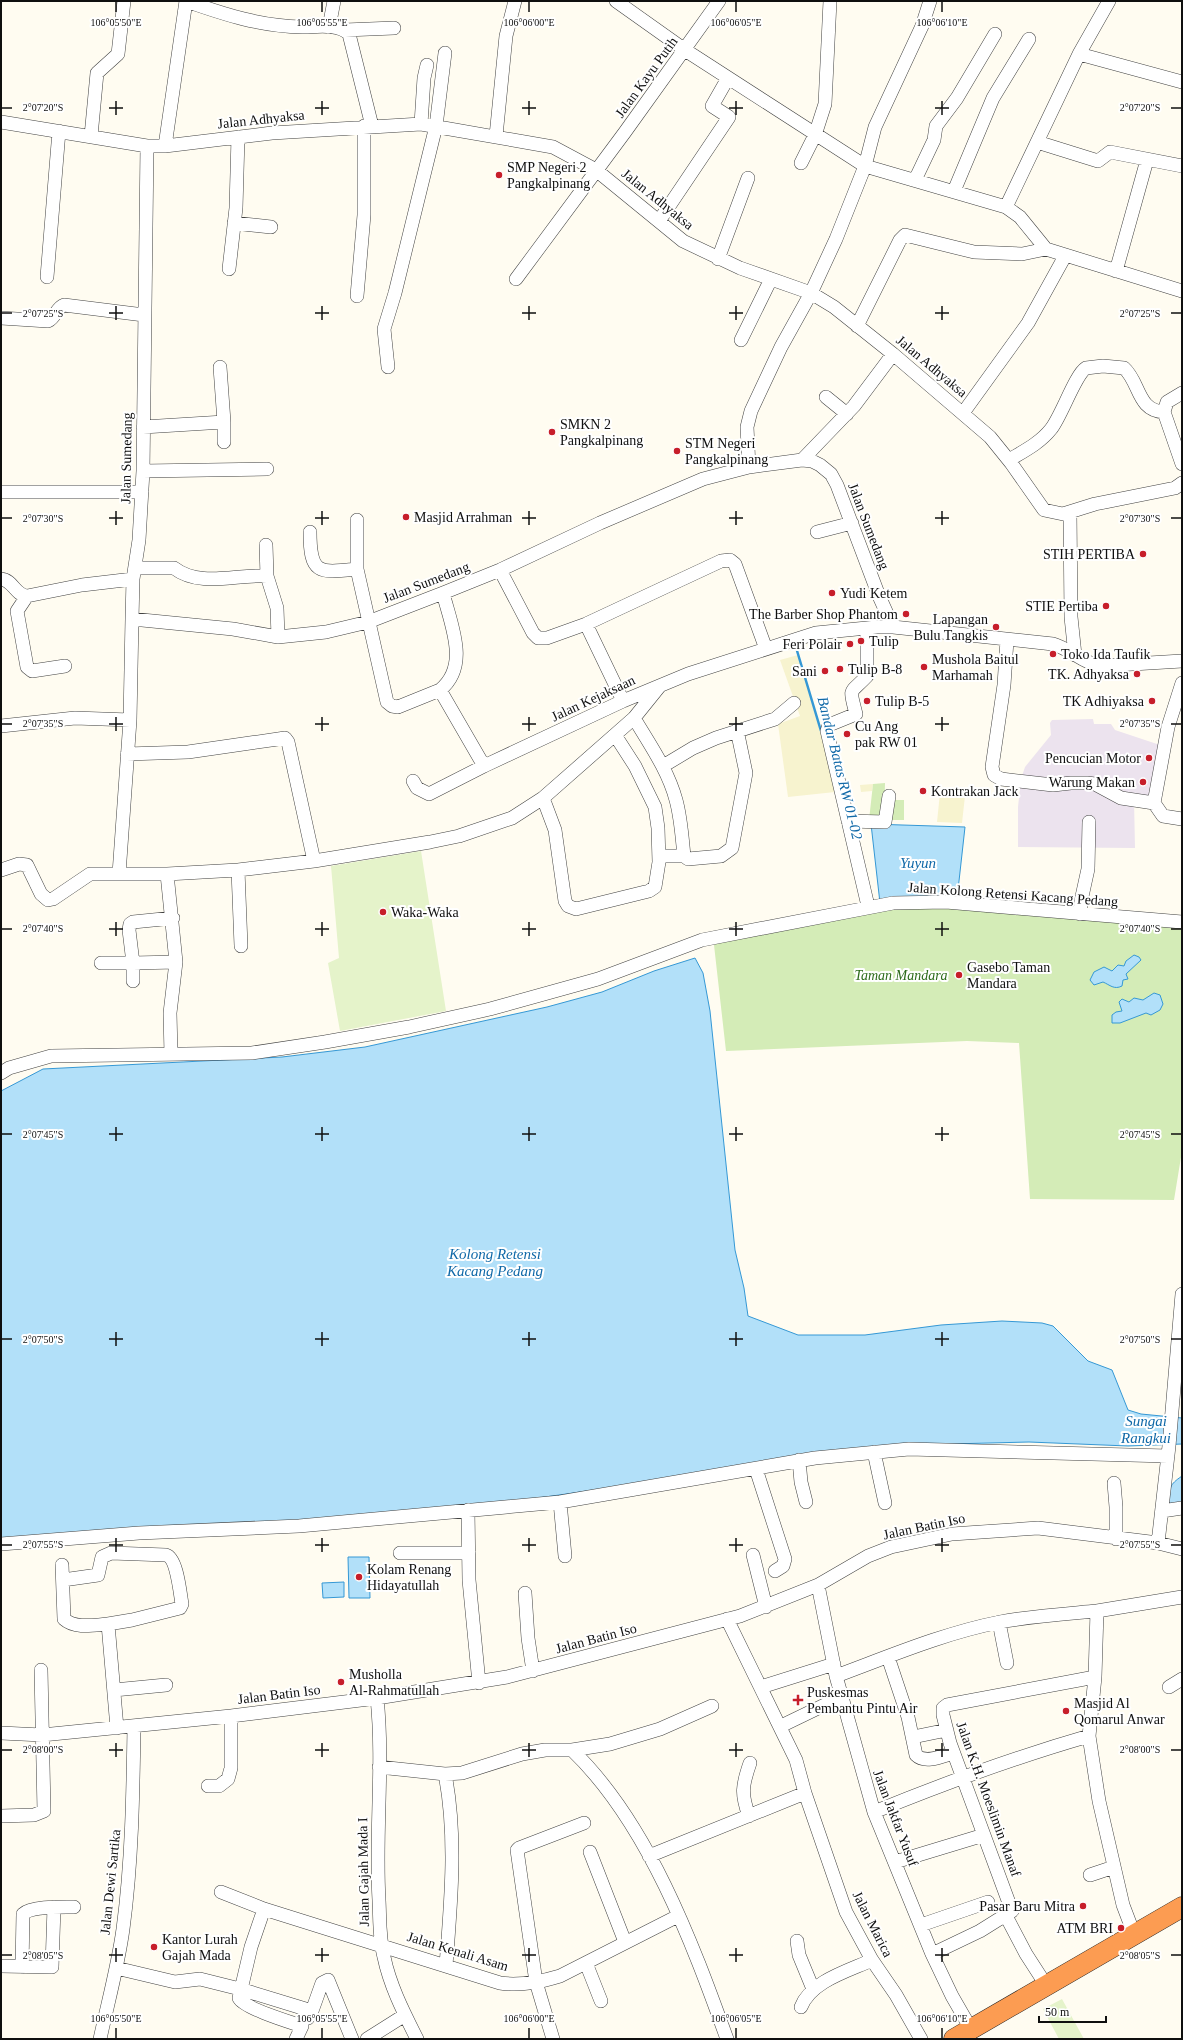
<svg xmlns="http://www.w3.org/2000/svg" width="1183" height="2040" font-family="'Times New Roman',serif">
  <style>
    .industrial { fill: #ece3ee }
    .farmland { fill: #f7f3cf }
    .green { fill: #d4ecb7 }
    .pitch { fill: #e5f3ca }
    .water { fill: #b2e0f9; stroke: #3598d5 }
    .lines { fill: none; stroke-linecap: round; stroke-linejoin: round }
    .stream { stroke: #3598d5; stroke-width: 2.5 }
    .minor-casing { stroke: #424242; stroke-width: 14 }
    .highway-casing { stroke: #202020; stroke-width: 21 }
    .minor { stroke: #fff; stroke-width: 13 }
    .highway { stroke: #fc9c52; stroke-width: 20 }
    .ticks { fill: none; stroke: #0f0f0f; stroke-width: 1.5 }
    .poi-dot { fill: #c71e2a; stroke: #fff; stroke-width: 1.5 }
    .labels { text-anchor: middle; stroke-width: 4; stroke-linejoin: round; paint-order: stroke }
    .street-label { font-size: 14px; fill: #0f0f0f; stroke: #fff }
    .poi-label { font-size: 14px; fill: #0f0f0f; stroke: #fff; text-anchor: start }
    .park-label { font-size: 14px; font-style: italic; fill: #2d6b1b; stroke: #fff }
    .water-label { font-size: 15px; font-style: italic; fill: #1069a8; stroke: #fff }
    .ticks-label { font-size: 10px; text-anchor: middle; fill: #0f0f0f; stroke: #fff; stroke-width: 4; stroke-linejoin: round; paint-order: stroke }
  </style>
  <rect width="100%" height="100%" fill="#fffcf1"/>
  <path class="industrial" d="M1093,719L1094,724H1111L1115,730L1160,745L1158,761L1149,795L1134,800L1135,848L1018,847V807L1021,779L1025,767L1051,735L1050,723L1052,720Z"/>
  <path class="farmland" d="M798,655L823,741L835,792L788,797L778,724L800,716L780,660Z
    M873,784L872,791L861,792L860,785Z
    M940,793L965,796L962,823L937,822Z"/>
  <path class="green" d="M885,783L884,820H869L873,784Z
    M888,800H904V820H887Z
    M936,905L1182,925V1151L1174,1200L1030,1199L1019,1043L967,1041L726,1051L714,945L719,942L859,911Z"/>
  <path class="pitch" d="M421,851L446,1011L340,1031L328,963L339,958L331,866Z
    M1062,1999L1084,2039H1059L1043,2009Z"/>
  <path class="water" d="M871,824L965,827L957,899L880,903Z
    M1134,955L1139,957L1141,960L1126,974L1128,979L1123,980L1122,986C1114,990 1110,985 1103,982L1094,985L1090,980L1094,972L1104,967L1112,971L1118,965L1124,966L1126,961Z
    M695,958L703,973L710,1011L735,1250L744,1288L748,1316L798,1335H865L941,1325L1002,1321L1042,1323L1053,1326L1088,1361L1112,1370L1128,1410L1141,1414L1182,1418V1444L1128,1446L1029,1442L910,1445L538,1498L341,1518L1,1540V1091L43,1069L282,1057L365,1047L547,1007L602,992L654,971Z
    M1154,993L1160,995L1163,1004L1160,1010L1151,1015L1146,1013L1120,1023H1112V1015L1116,1012L1122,1011L1119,1002L1122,999L1129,1002L1134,998L1143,1000Z
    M1182,1476V1503L1171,1506L1168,1503C1170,1487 1169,1485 1182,1476Z
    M348,1557H369L370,1598H349Z
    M344,1582V1597L323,1598L322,1583Z"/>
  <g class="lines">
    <path class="stream" d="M795,644L821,731"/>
    <g class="minor-casing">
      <path id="minor" d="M616,1L685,50L865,166L875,127L922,26L930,1
        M329,27L334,1
        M345,30L394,28
        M1079,54L1182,82
        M1,122L147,146H165L272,133L421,124L553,147L596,170L683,241L740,268L811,293L834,307L893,354L990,437L1011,463L1044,510L1063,514L1095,504L1175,488L1182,483
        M421,124L424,78L427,65
        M91,136L97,73L118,54L124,1
        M496,136L506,36L515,1
        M1037,142L1098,161L1110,152L1182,166
        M147,146L143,471L139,540L133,579L132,619L233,629L278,637L326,632L368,622L443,593L500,570L600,523L703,479L749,467L802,460L812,461L820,465L831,474L837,485L879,596L893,627L1053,644C1070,649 1082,662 1099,666L1182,661
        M165,146L186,1C226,15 260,26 302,27C316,27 338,23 349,34L372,126
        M801,163L815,135L825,104L830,1
        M915,180L934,140L936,126L957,98L995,34
        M954,191L993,98L1029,39
        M1006,207L1079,54L1109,1
        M659,221L729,117L712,106L728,78
        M234,223L271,227
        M718,259L748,178
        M229,269L236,208L238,137
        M1116,271L1147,160
        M47,277L59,131
        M516,279L625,132L719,1
        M357,296L364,215V126
        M1,318L48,321C56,317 56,308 64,305L144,315
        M857,326L900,240L905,235L974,252L1022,254L1046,249
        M741,340L771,279
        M388,367L384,329L395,293L436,126L445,53
        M1182,393L1167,402L1164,412L1182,464
        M826,397L847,414
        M963,413L1028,323L1065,256
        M224,422V442
        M143,427L224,422L220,367
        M802,460L854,406L893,354
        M1009,460C1024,451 1040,443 1051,429C1062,415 1075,375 1086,368L1103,366L1124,368C1140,382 1137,411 1164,412
        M749,467L747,427L751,411L781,347L811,293L836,239L865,166L1006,207L1020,217L1046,249L1182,291
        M143,471L267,469
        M1,492H142
        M1070,512L1071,617L1075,655
        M357,520V569L387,702L392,706L398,707L440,690L484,766L623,701L688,674L816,633L877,627H893
        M310,532C310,575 319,573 357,569
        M817,532L852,523
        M266,545L267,576
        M136,568H174C200,588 237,574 267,576L277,608L278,637
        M500,570L533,633L538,638H547L586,624L721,561L730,560L735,564L766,649
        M1,579C13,580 15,595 27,596L82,585L133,579
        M27,596L17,611L27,667L32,671L65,666
        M586,624L623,701
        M867,628V676C849,695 849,686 856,714L829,725L827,731L868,906
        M1007,640L1004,685L992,767L994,775L1001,779L1053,785L1071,783H1087L1095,784L1121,798L1154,803L1163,816L1182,819
        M440,690C470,666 451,625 443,593
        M634,718C650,745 668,770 676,800C681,818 682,837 684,856L688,859L721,856L732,848L746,773L737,730
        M1,726L75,718L130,720
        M127,754L188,752L285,738L288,742L314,861
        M663,766L693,748L716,738L775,719L794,703
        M413,781L417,788L429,794L484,766
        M543,798L555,830L565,901L568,906L576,909L649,891L655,887L659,862L658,828L655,807L635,766L615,735
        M1154,803L1168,727L1182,683
        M848,821L885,822L889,796
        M659,856H684
        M1,870L19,864L27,865L41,894L48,900L53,899L90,874H167L238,870L314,861L430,842L459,836L512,818L543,798L634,718L659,687
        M238,870L241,946
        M119,874L130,720L132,619
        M167,874L176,962L170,1013L171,1054
        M1080,914L1081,901L1088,869L1089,822
        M101,963H133L129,930L130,924L133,922L173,918
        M133,981V963L176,962
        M1,1073L9,1068L51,1056L252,1053L325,1042L409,1027L490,1009L598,979L702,940L893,903L946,902L1182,922
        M874,1452L885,1503
        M799,1460L801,1482L806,1502
        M756,1469L785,1559L783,1566L775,1571
        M1114,1483L1116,1507V1539
        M560,1502L565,1556
        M468,1510L469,1580L479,1683
        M1162,1511L1182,1508
        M1158,1543L1169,1446L1182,1294
        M1,1544L139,1533L299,1526L560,1502L815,1458L909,1449L1168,1456
        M400,1553H469
        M753,1555L766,1607
        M62,1565L64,1619C75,1629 94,1625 108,1624
        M63,1580L98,1575L102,1557L111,1553L166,1555C177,1558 180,1593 182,1604L180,1608L132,1620L108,1624L117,1728
        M818,1585L836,1676L874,1812L932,1954L952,1996L971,2029
        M525,1593L528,1638L533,1671
        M999,1622L1007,1663
        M888,1657L908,1717L916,1755C925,1764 943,1756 953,1753
        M836,1676C890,1656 944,1633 1000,1622C1032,1616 1064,1614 1097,1611
        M761,1687L834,1664
        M1169,1687L1182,1679
        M114,1690L166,1685
        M377,1698C384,1764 375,1833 379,1900C380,1919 379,1938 384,1957C390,1986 404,2013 417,2039
        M781,1726L841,1697
        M1,1733L42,1735L231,1716L377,1698L507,1677L740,1616L818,1585L868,1556L891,1547L952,1534L1038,1528L1158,1543L1182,1549
        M913,1737L947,1730
        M572,1750L610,1744L660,1729L712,1706
        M379,1767L445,1774L462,1773L522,1754L545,1750H572C648,1823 692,1942 727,2039
        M445,1774C457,1836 451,1902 446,1965
        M208,1786H219L228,1779L231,1768V1716
        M805,1793L846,1912L872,1960L896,1995L921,2039
        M874,1812C945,1783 1016,1757 1089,1736
        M1,1816L34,1815L44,1811L41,1670
        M749,1816C741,1794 742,1786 750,1763
        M590,1852L625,1942
        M649,1856L805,1793L796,1760L727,1619
        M895,1862L984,1835
        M1090,1875L1114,1867
        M221,1892L264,1909L500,1983C521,1986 540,1982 560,1976L678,1916
        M264,1909L251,1947L239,1998C244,2008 290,2022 302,2026L296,2039
        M1006,1916L1026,1954L1046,1985
        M921,1925L988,1902
        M1134,1934L1123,1905L1099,1801L1089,1736L1095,1677L1097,1611L1182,1597
        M797,1941L799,1955L813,1989
        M932,1954L980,1931L1012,1911L950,1743L943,1715V1708L947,1705L1095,1677
        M586,1963L601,2001
        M1,1966L52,1967L54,1907
        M22,1967L23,1914C31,1906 62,1907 74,1907
        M116,1968L175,1982L200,1979L240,1989L312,2011
        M801,2007C811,1981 848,1971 872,1960
        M308,2018L312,2011L322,1983L328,1980L352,2039
        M100,2039C108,2002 118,1966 123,1929C132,1862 133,1794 134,1727
        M367,2039L405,2015
        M553,2039L536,1982L517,1850L519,1848L584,1823"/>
    </g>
    <g class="highway-casing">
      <path id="highway" d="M954,2039L1182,1907"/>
    </g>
    <use href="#minor" class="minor"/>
    <use href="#highway" class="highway"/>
  </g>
  <path class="ticks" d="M116,2V12M322,2V12M529,2V12M736,2V12M942,2V12M116,101V115M322,101V115M529,101V115M736,101V115M942,101V115M2,108H12M109,108H123M315,108H329M522,108H536M729,108H743M935,108H949M1171,108H1181M116,306V320M322,306V320M529,306V320M736,306V320M942,306V320M2,313H12M109,313H123M315,313H329M522,313H536M729,313H743M935,313H949M1171,313H1181M116,511V525M322,511V525M529,511V525M736,511V525M942,511V525M2,518H12M109,518H123M315,518H329M522,518H536M729,518H743M935,518H949M1171,518H1181M116,717V731M322,717V731M529,717V731M736,717V731M942,717V731M2,724H12M109,724H123M315,724H329M522,724H536M729,724H743M935,724H949M1171,724H1181M116,922V936M322,922V936M529,922V936M736,922V936M942,922V936M2,929H12M109,929H123M315,929H329M522,929H536M729,929H743M935,929H949M1171,929H1181M116,1127V1141M322,1127V1141M529,1127V1141M736,1127V1141M942,1127V1141M2,1134H12M109,1134H123M315,1134H329M522,1134H536M729,1134H743M935,1134H949M1171,1134H1181M116,1332V1346M322,1332V1346M529,1332V1346M736,1332V1346M942,1332V1346M2,1339H12M109,1339H123M315,1339H329M522,1339H536M729,1339H743M935,1339H949M1171,1339H1181M116,1538V1552M322,1538V1552M529,1538V1552M736,1538V1552M942,1538V1552M2,1545H12M109,1545H123M315,1545H329M522,1545H536M729,1545H743M935,1545H949M1171,1545H1181M116,1743V1757M322,1743V1757M529,1743V1757M736,1743V1757M942,1743V1757M2,1750H12M109,1750H123M315,1750H329M522,1750H536M729,1750H743M935,1750H949M1171,1750H1181M116,1948V1962M322,1948V1962M529,1948V1962M736,1948V1962M942,1948V1962M2,1955H12M109,1955H123M315,1955H329M522,1955H536M729,1955H743M935,1955H949M1171,1955H1181M116,2028V2038M322,2028V2038M529,2028V2038M736,2028V2038M942,2028V2038"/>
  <g class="poi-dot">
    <circle cx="499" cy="175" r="4"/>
    <circle cx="552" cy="432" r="4"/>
    <circle cx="677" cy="451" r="4"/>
    <circle cx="406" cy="517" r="4"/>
    <circle cx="1143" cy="554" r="4"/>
    <circle cx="832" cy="593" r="4"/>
    <circle cx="1106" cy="606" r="4"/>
    <circle cx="906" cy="614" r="4"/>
    <circle cx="996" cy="627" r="4"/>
    <circle cx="861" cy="641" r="4"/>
    <circle cx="850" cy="644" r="4"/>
    <circle cx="1053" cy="654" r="4"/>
    <circle cx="924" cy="667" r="4"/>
    <circle cx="840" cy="669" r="4"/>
    <circle cx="825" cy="671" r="4"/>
    <circle cx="1137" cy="674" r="4"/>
    <circle cx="867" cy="701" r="4"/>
    <circle cx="1152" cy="701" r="4"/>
    <circle cx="847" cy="734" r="4"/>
    <circle cx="1149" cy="758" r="4"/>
    <circle cx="1143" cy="782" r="4"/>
    <circle cx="923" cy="791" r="4"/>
    <circle cx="383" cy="912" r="4"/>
    <circle cx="959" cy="975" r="4"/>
    <circle cx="359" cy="1577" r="4"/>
    <circle cx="341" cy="1682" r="4"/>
    <path d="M796 1694h4v4h4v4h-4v4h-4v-4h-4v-4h4z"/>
    <circle cx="1066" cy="1711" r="4"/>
    <circle cx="1083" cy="1906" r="4"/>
    <circle cx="1121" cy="1928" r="4"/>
    <circle cx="154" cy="1947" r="4"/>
  </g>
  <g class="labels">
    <g class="street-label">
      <text transform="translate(646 77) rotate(-54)" y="5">Jalan Kayu Putih</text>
      <text transform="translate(261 119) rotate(-6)" y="5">Jalan Adhyaksa</text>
      <text transform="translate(658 199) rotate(39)" y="5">Jalan Adhyaksa</text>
      <text transform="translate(932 366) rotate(40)" y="5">Jalan Adhyaksa</text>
      <text transform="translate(126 458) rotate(-89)" y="5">Jalan Sumedang</text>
      <text transform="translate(869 526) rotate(69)" y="5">Jalan Sumedang</text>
      <text transform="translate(426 582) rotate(-21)" y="5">Jalan Sumedang</text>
      <text transform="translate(593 698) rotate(-25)" y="5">Jalan Kejaksaan</text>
      <text transform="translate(1013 894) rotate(4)" y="5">Jalan Kolong Retensi Kacang Pedang</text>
      <text transform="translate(924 1526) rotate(-12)" y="5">Jalan Batin Iso</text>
      <text transform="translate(596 1638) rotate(-15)" y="5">Jalan Batin Iso</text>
      <text transform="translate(279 1694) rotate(-7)" y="5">Jalan Batin Iso</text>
      <text transform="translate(989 1799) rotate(70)" y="5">Jalan K.H. Moeslimin Manaf</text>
      <text transform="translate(896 1818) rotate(69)" y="5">Jalan Jakfar Yusuf</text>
      <text transform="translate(363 1872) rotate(-91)" y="5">Jalan Gajah Mada I</text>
      <text transform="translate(110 1882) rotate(-84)" y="5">Jalan Dewi Sartika</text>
      <text transform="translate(873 1924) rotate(63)" y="5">Jalan Marica</text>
      <text transform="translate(458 1951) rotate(17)" y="5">Jalan Kenali Asam</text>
    </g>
    <g class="poi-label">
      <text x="507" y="172">SMP Negeri 2<tspan x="507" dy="16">Pangkalpinang</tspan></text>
      <text x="560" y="429">SMKN 2<tspan x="560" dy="16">Pangkalpinang</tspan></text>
      <text x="685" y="448">STM Negeri<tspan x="685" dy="16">Pangkalpinang</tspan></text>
      <text x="414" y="522">Masjid Arrahman</text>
      <text x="1135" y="559" text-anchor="end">STIH PERTIBA</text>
      <text x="840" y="598">Yudi Ketem</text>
      <text x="1098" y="611" text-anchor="end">STIE Pertiba</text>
      <text x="898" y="619" text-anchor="end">The Barber Shop Phantom</text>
      <text x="988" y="624" text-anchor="end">Lapangan<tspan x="988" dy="16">Bulu Tangkis</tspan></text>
      <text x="869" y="646">Tulip</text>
      <text x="842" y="649" text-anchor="end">Feri Polair</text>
      <text x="1061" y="659">Toko Ida Taufik</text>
      <text x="932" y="664">Mushola Baitul<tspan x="932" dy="16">Marhamah</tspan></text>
      <text x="848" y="674">Tulip B-8</text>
      <text x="817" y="676" text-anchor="end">Sani</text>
      <text x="1129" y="679" text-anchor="end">TK. Adhyaksa</text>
      <text x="875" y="706">Tulip B-5</text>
      <text x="1144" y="706" text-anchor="end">TK Adhiyaksa</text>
      <text x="855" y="731">Cu Ang<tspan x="855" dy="16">pak RW 01</tspan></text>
      <text x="1141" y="763" text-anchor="end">Pencucian Motor</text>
      <text x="1135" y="787" text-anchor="end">Warung Makan</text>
      <text x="931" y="796">Kontrakan Jack</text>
      <text x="391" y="917">Waka-Waka</text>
      <text x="967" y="972">Gasebo Taman<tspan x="967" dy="16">Mandara</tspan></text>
      <text x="367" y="1574">Kolam Renang<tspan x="367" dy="16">Hidayatullah</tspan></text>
      <text x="349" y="1679">Musholla<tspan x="349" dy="16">Al-Rahmatullah</tspan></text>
      <text x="807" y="1697">Puskesmas<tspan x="807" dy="16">Pembantu Pintu Air</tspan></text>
      <text x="1074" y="1708">Masjid Al<tspan x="1074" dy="16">Qomarul Anwar</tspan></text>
      <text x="1075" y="1911" text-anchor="end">Pasar Baru Mitra</text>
      <text x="1113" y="1933" text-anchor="end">ATM BRI</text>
      <text x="162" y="1944">Kantor Lurah<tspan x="162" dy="16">Gajah Mada</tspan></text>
    </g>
    <g class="park-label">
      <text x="901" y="980">Taman Mandara</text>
    </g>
    <g class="water-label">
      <text transform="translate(840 768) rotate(76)" y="5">Bandar Batas RW 01-02</text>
      <text x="918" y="868">Yuyun</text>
      <text x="495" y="1259">Kolong Retensi<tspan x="495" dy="17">Kacang Pedang</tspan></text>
      <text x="1146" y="1426">Sungai<tspan x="1146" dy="17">Rangkui</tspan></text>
    </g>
  </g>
  <g class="ticks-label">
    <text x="116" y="26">106°05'50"E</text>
    <text x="322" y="26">106°05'55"E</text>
    <text x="529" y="26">106°06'00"E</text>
    <text x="736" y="26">106°06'05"E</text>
    <text x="942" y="26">106°06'10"E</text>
    <text x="43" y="111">2°07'20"S</text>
    <text x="1140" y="111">2°07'20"S</text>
    <text x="43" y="317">2°07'25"S</text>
    <text x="1140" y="317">2°07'25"S</text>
    <text x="43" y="522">2°07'30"S</text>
    <text x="1140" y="522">2°07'30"S</text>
    <text x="43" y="727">2°07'35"S</text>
    <text x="1140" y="727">2°07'35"S</text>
    <text x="43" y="932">2°07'40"S</text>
    <text x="1140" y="932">2°07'40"S</text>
    <text x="43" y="1138">2°07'45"S</text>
    <text x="1140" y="1138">2°07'45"S</text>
    <text x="43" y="1343">2°07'50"S</text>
    <text x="1140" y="1343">2°07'50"S</text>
    <text x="43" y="1548">2°07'55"S</text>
    <text x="1140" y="1548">2°07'55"S</text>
    <text x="43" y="1753">2°08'00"S</text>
    <text x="1140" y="1753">2°08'00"S</text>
    <text x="43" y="1959">2°08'05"S</text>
    <text x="1140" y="1959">2°08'05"S</text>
    <text x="116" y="2022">106°05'50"E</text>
    <text x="322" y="2022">106°05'55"E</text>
    <text x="529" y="2022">106°06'00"E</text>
    <text x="736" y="2022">106°06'05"E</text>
    <text x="942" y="2022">106°06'10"E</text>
  </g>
  <rect width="1183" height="2040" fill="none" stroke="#0f0f0f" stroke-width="4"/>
  <path d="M1039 2016v6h67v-6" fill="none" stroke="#0f0f0f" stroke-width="2"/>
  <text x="1045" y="2016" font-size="12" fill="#0f0f0f" stroke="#ffffff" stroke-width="3" paint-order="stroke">50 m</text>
</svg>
